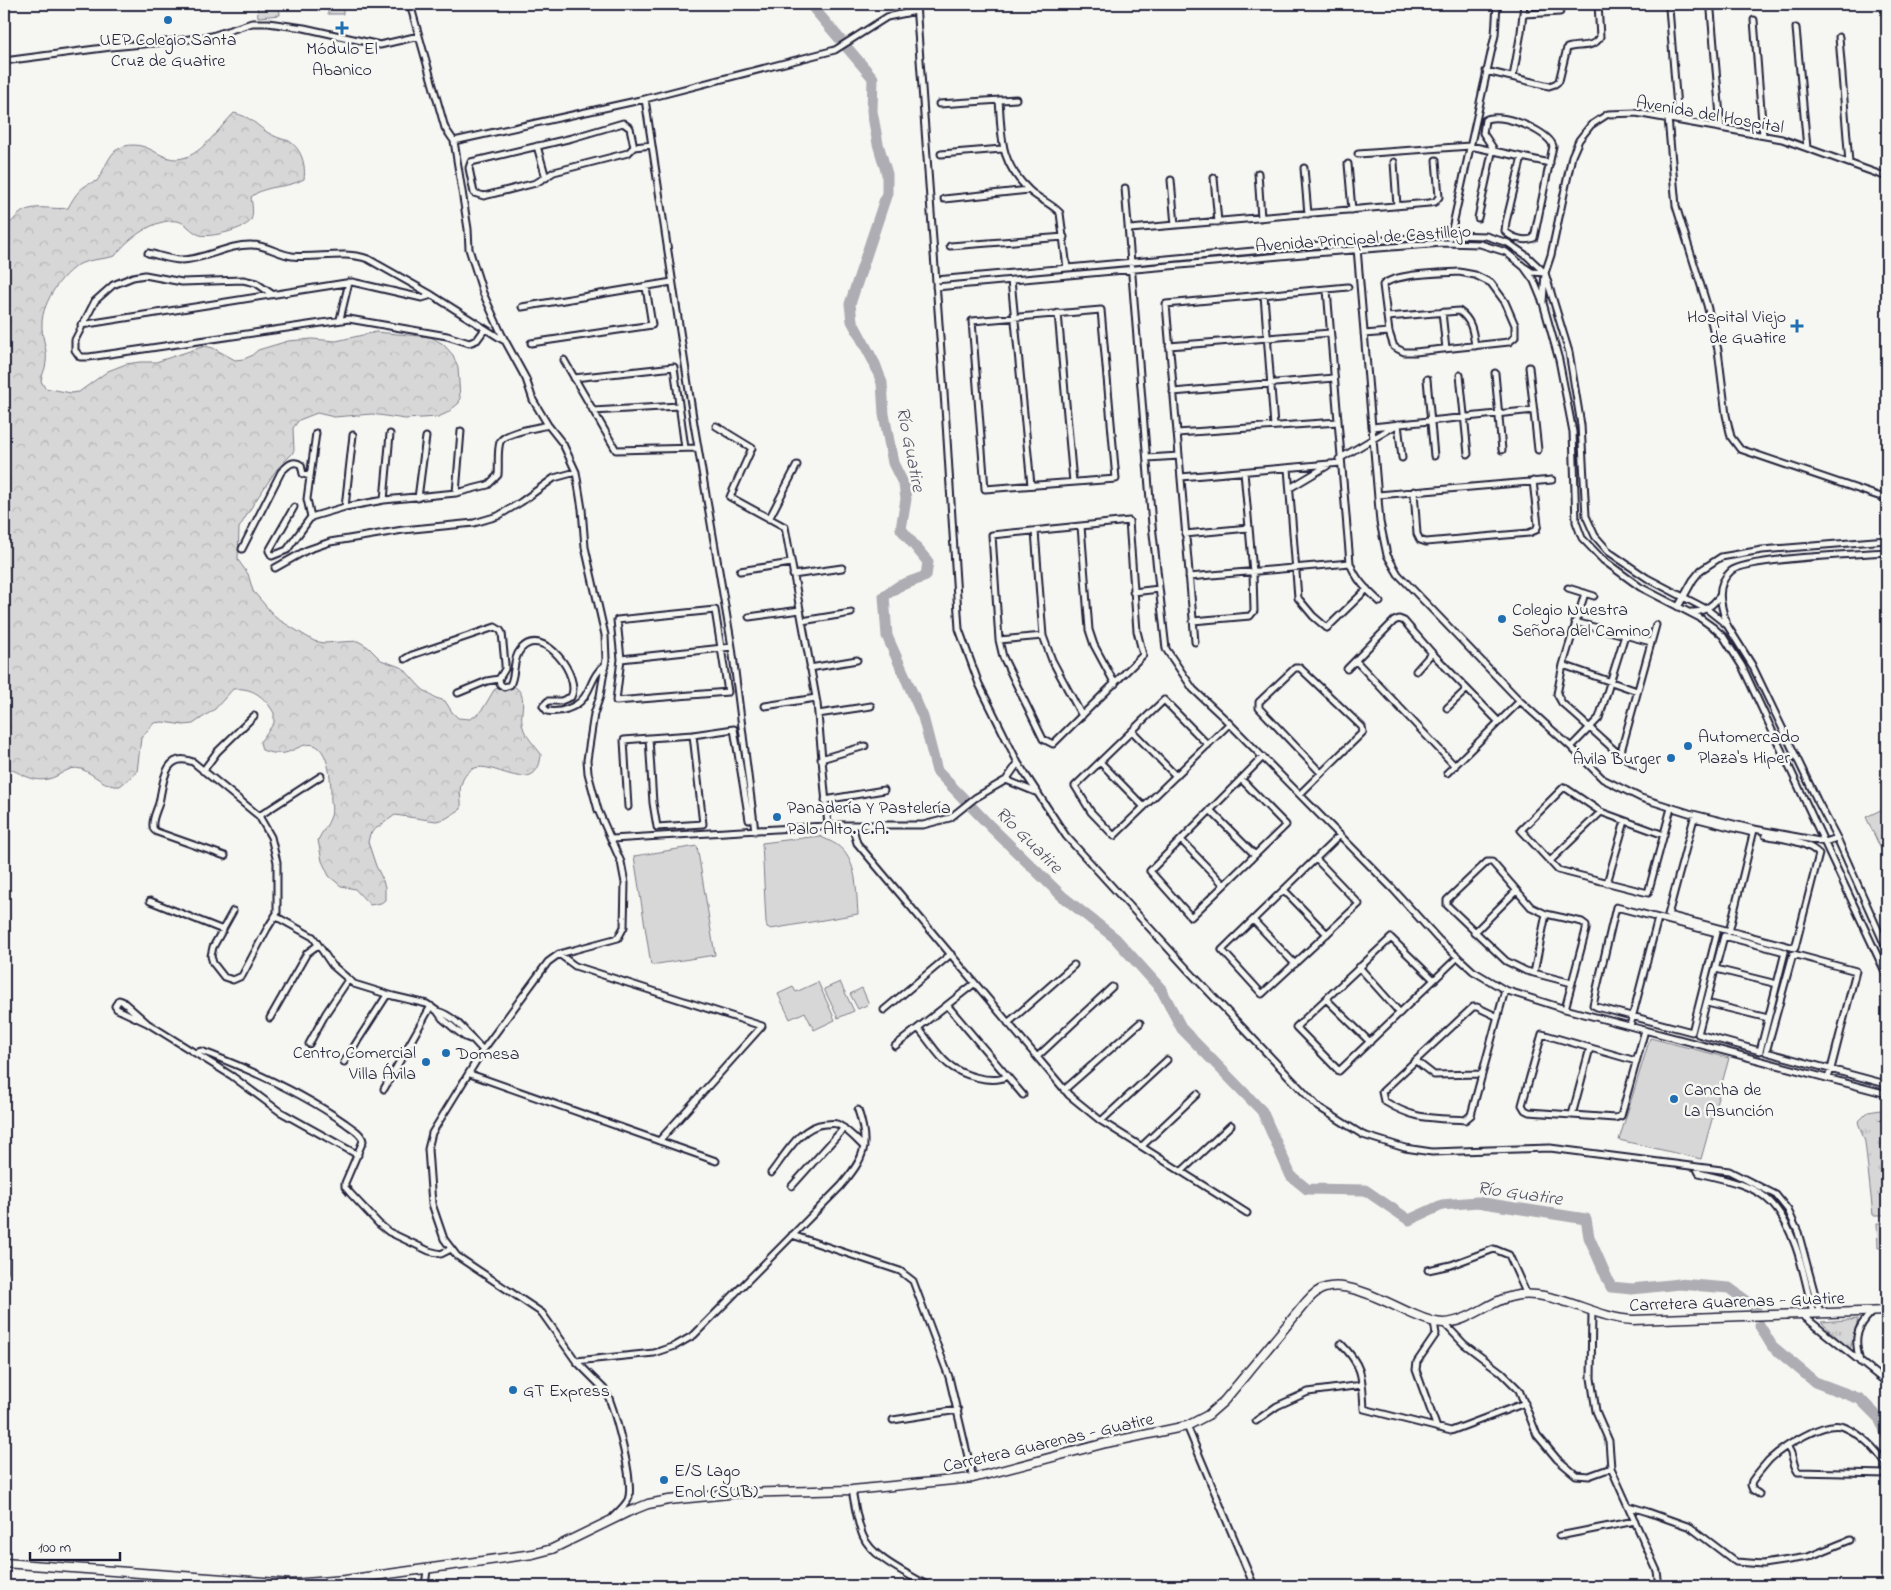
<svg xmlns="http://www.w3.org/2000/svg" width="1891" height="1590" font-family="'Indie Flower',sans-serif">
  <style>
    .forest { fill: url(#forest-crowns); stroke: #7c7c89 }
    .park { fill: url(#park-tufts); stroke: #7c7c89 }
    .garden { fill: #d7d7d7; stroke: #7c7c89 }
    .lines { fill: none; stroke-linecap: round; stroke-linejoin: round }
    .river { stroke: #adadb3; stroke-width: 11 }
    .minor-casing { stroke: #22223b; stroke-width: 9 }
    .secondary-casing { stroke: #22223b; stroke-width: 11 }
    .minor { stroke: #f6f6f2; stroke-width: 5 }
    .secondary { stroke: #f6f6f2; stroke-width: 8 }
    .poi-dot { fill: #1f6fb2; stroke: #f6f6f2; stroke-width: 2 }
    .labels { text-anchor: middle; stroke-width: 5; stroke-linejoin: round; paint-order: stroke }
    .poi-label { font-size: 18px; fill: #22223b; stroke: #f6f6f2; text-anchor: start }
    .street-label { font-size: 18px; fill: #22223b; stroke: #f6f6f2 }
    .water-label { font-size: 19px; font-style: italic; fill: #535365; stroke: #f6f6f2 }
  </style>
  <defs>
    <pattern id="forest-crowns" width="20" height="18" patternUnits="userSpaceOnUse" patternTransform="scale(1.25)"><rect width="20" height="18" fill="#d7d7d7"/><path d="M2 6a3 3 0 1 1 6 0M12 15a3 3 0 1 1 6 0" fill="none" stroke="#b8b8b9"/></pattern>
    <pattern id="park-tufts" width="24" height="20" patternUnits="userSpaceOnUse" patternTransform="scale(1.25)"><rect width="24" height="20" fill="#d7d7d7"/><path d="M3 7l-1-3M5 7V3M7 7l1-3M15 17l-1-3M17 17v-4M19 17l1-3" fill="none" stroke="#b8b8b9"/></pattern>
  </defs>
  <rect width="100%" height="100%" fill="#f6f6f2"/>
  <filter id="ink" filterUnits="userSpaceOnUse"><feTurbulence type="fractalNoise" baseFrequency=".02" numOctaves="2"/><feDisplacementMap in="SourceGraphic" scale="10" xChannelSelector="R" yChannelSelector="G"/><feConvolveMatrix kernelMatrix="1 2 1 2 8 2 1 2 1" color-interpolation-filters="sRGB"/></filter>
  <g filter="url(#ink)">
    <path class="forest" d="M234,113C250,117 253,122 264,130C269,134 276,137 282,139C284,140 288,140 289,141C302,149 306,166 304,179C287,189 266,184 251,197C252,204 254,213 251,220C246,229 210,238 200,235C191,232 187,223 177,221C155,218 127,239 115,256C105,259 94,259 85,262C64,268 42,303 42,323C41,337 48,349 46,362C46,368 42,374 41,381L45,388L71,393L79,392L108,371L126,364L140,362H156L205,346L213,348L235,360L244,359L251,356L258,350L288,341L312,339L336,341L376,332L431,337L443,344L453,355L458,368L460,398L459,403L447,413L438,417L405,419L372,414L334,417L317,413L299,420L293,428L294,450L292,454L277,469L254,503L239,528L238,560L248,574L253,591L276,618L314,641L324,643L358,641L368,647L381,660L403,668L421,688L433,697L445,701L452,712L458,718L470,719L478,714L484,707L494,690L497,688L514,686C530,697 518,712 523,727C524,734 536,747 541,754C541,758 540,761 539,765C529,792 493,762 475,768C469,770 464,776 462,782C458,790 462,800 461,809L445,819L436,821L395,815L374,830L370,834L368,842L376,866L382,878L385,887V900L381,903L370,905L355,889L341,886L329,876L322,861L318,840C322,832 328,825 331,816C333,809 330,801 331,794C331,781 329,750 314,745C304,742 294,751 285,753C277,754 270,753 262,750L260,742L274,723V713C264,696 252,687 233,689L215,709L193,724L184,725L163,722L154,723L141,738L137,772L120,786C105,788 95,774 81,769C68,765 60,777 48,779C31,783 19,771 4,767V227C13,223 17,213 26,210C39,205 54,210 68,208C75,195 81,185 97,181C104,171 107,159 115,151C118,149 122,147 125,146C151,140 161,164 183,158C202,154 221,126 234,113Z"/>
    <path class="park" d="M1887,1109V1215H1873L1865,1142L1858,1122L1868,1112Z
      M1858,1319L1850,1350L1821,1322Z"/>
    <path class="garden" d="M257,4H279L280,15L258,17Z
      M328,4H343V14H328Z
      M1887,807V862L1866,817Z
      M819,836C825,839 831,841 837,845C858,860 856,890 858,914L771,929L767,927L766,922L762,843Z
      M697,846L715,955L651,965L634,856Z
      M818,982L835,1020L814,1030L805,1012L790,1019L778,994L793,987L796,992Z
      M840,982L854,1011L838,1018L824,989Z
      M862,988L869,1004L858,1009L850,994Z
      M1650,1038L1729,1058L1701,1159L1619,1140Z
      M1877,1223H1887V1247L1878,1248Z"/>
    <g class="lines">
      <path class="river" d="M810,4L873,78L872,111L878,144L887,174V193L850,304L852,321L875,364L882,383L884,414L893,463L904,485L906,499L901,529L928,562L926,576L899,586L884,596L887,636L923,717L937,771L990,826L1062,896L1115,938L1161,989L1182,1029L1262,1111L1291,1176L1307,1189L1365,1190L1409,1220L1442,1205L1477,1202L1586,1219L1589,1237L1611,1287L1632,1289L1679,1284L1729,1288L1756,1308
        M1760,1326L1772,1346L1815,1382L1860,1399L1879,1418L1887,1436"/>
      <g class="minor-casing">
        <path id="minor" d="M410,4L445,128L454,141L468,229L469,249L483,293L502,335L526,379L533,400L548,425L563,444L576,472L582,509L585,547L605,635L606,659L600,696L594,714L587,760L588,773L598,810L621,862L625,883L624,927L618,938L559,954L548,962L483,1050L432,1133L428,1149L432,1204L444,1239L457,1256L542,1313L576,1361L604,1389L609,1398C616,1417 635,1483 628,1500C624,1507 618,1512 613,1517
          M916,4L945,407L959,629L979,684L1018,763L1066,836L1188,970L1317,1106L1363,1135L1405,1148L1432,1152L1550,1148L1729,1171L1776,1195L1788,1210L1798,1232L1820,1313
          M1669,8L1678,120
          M1711,11L1721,128
          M1524,14L1560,12
          M1754,20L1763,135
          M1796,28L1807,148
          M1839,37L1849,163
          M4,61L111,47L175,41L212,36L252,23H268L304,28L380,45L419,36
          M1486,71L1549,86L1555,84L1559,81L1567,48C1578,44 1594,49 1600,37L1598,4
          M1513,77L1521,32L1524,4
          M645,99L694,424L732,647L755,831
          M999,100C1002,138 999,161 1029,190C1038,199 1051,203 1060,213L1067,268
          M939,104L1016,99
          M1887,109V113
          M1668,118L1676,206L1707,305L1718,350L1726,415L1731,437L1740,449L1887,499
          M623,123L630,128L634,147L628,153L554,172L536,183L484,196L474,193L469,168L471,162L572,138Z
          M454,141L645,99L835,50L887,17L916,11
          M537,146L546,178
          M634,147L652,145
          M941,154L1002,149
          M1358,154L1470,146L1550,163
          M1394,162L1397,206
          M1348,164L1352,210
          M1304,168L1308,214
          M1258,173L1261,218
          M1214,178L1218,222
          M1171,180L1175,225
          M1125,188L1152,525L1166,649L1193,689L1225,719L1393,889L1438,939L1473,971L1505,990L1565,1009L1887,1094
          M944,199L1029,190
          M1478,218L1493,148L1483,133L1485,120C1498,111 1548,130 1553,146L1534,238C1525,242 1511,238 1505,231L1506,222L1522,157
          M1130,229L1429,203L1435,202L1439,197L1436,160
          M1450,238L1495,35L1497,4
          M950,246L1064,237
          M1357,248L1380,522L1387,555L1398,574L1520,701L1571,747L1603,779L1641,798L1689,813L1754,829L1825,842L1837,838
          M148,253C158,255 170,260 181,260C205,260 227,244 252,245C266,245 278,254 292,256C317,259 344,250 368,259L432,295L503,340
          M1526,268L1532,272L1545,273
          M1459,272L1475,275L1491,283L1505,302L1515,325V337L1509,342L1415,352H1404L1394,347L1389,332L1383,285C1394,273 1442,273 1459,272Z
          M936,280L1320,245L1451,235L1486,236L1508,243L1527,256L1545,273L1569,352L1581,425L1586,516L1595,536L1609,552L1647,578L1708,610L1727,625L1752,665L1817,800L1837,838L1887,950
          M1011,280L1031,485
          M936,287L1314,253L1443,243L1480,244L1506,252L1524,267L1534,281L1543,303L1559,360L1573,432L1576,522L1582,538L1603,560L1640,587L1700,618L1714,628L1723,636L1742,666L1887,976
          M1327,290L1350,563C1356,580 1367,590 1380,602
          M272,294L256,283L243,280L182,282L145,275L133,277L113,285L95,301L75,340V350L80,357H89L349,319L447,336L469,343L477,340L485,329
          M1264,295L1274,426
          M1543,302L1545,273L1551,255L1572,156L1579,140L1591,125L1608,114L1636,113L1782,139L1887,177
          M522,307L672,282
          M1101,310L1116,479L985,489L972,321Z
          M1442,312L1446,349
          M1058,313L1073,482
          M1387,317L1459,311C1472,320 1473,332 1475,346
          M340,319L349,282
          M81,325L352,282L422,298L432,295
          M1364,334L1389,332
          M531,343L652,325L646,287
          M1169,346L1330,333
          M564,360L616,450L697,448
          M1529,367L1538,450
          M1495,373L1502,450
          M1460,375L1468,454
          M574,378L674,367L685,448
          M1427,379L1434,456
          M1173,392L1334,378
          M593,411L679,406
          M716,426L752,448L730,497L785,527L817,703L828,826
          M1372,427L1534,410
          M1177,433L1338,422
          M1147,458L1179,456
          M1339,459L1398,424L1402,458
          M1288,468L1298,598L1313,616L1327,628L1367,589
          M1181,477L1341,463
          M1290,488L1327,466
          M1414,491L1417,534L1420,540L1426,542L1529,533L1536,530L1538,525L1533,481
          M456,493L461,431
          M1378,495L1552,480
          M418,498L426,437
          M384,500L390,434
          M294,507L269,551L272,556L287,550L311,517L345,507L384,500L456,493L488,485L498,475C499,465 497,452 500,442C504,432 537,428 548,425
          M345,507L353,435
          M311,517L307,499L316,433
          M769,519L797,465
          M1129,521L1137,631L1143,655L1053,744L1043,739L1003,657L999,640L992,535Z
          M1081,526L1089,630L1094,645L1115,684
          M1035,531L1043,636L1052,660L1082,716
          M1185,534L1249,528
          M242,549L281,472C287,466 293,459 301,465L303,474L310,476
          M275,568L307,550L330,542L403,530L474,523L498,516L521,502L554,478L576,472
          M740,571L791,563
          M793,575L842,568
          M1189,577L1350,563
          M1568,588L1594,596
          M1133,592L1159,589
          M1585,593L1563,665L1557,694L1562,703L1620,755L1641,768
          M1678,607L1693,580L1701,570L1721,557L1762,550L1887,540
          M715,610L728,692L616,701L621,659L617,620Z
          M1691,612C1703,613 1712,606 1719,597
          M749,617L800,610
          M802,621L851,613
          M1193,621L1250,616L1254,611L1253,572L1244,472
          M1575,622L1651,642
          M1727,625C1721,606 1714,586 1731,571C1746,558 1861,554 1887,552
          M999,640L1043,636
          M1195,642L1166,304L1348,287
          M405,659L412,655L495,627L500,630L502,633L505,664V669L499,679
          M621,659L732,647
          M1356,661L1455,766
          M1563,665L1637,691
          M810,668L857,660
          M1347,669L1394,621L1399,619L1404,621L1432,653L1499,722
          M1416,671L1432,653
          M499,679L500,684L504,687L510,685C516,674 512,659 521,649C543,624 582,677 571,697L561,701H548L543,706L547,711C554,712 560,712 567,709C593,701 587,678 605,665
          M458,693L487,681L499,679
          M765,706L816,698
          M1447,708L1467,689
          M818,714L871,706
          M1132,731L1176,776
          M649,738L693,735
          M1208,745L1164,700L1075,786L1091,812L1114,836L1229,724
          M1571,747L1599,718L1625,635
          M1620,755L1656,625
          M821,759L865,746
          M1100,762L1144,807
          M203,771L217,752L254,716
          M1447,773L1520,701
          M1241,779L1286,825L1191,917L1150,871L1263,757
          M1006,780L1038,793
          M1300,794L1363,732L1362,727L1300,668H1295L1259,702V708L1321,773
          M825,800L884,790
          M628,807L624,740L649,738L653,803L657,827L703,824L693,735L734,729L749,820
          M1210,810L1255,855
          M259,816L321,776
          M852,825L857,843L1069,1095L1101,1121L1247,1213
          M1753,833L1694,818L1668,915L1795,948L1819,854C1807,841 1782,839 1765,835
          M1664,835L1601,812L1564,787L1521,830L1558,870L1648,893L1671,808
          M612,839L841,825H923L950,818L975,798L1006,780L1018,763
          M1181,840L1224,885
          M225,856L157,832C154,830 153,830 153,826C152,819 157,810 159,803C163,785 164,750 193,762L259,816L271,837L277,862V913L267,929L242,976L233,980L224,977L213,963L211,956L213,947L233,911
          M1316,859L1359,904L1262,994L1222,950L1340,835
          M1550,861L1601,812
          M1607,883L1625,821
          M1284,890L1327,934
          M150,901L223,930
          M1616,907L1717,933L1692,1032L1597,1007L1593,1005Z
          M275,916L313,937L332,965L354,984L393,996L427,1004L437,1011L442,1018L456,1030L465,1037L470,1039
          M1253,920L1295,964
          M1729,932L1754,830
          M1474,933L1516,891
          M1724,936L1785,952L1760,1051L1698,1034Z
          M559,954L575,966L762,1026L659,1141
          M1359,967L1400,1013
          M1716,969L1777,984
          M1534,973L1546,914
          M1434,980L1391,938L1296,1027L1339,1071L1458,957
          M1326,999L1370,1042
          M1707,1003L1768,1018
          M947,1005L1023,1095
          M1565,1009L1586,930V925L1582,922L1546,914L1531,907L1492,862H1487L1447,900V905L1506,961L1526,971L1572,983
          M884,1010L951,954
          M437,1011C457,1016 469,1037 483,1050
          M1498,1017L1477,1007H1473L1382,1092L1384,1101C1415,1120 1430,1118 1465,1120L1471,1115L1505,990
          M270,1018L307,953L318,945
          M147,1023L117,1009L115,1006L119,1000L122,1001L147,1023L232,1076L279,1111L358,1155
          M1008,1023L1074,965
          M1630,1026L1658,918
          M918,1028C928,1039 937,1055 948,1064C961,1075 993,1085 1007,1076
          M309,1044L326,1013L348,980
          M895,1046L975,983
          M195,1053L201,1051L212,1055C258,1073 304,1094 345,1123C351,1128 362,1133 363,1141L345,1183V1187L350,1193L379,1224L389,1232L429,1251L441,1254L451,1249
          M1037,1057L1112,987
          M1416,1061L1434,1075L1482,1074
          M1636,1061L1542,1034L1522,1105L1525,1110L1529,1112L1615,1118L1621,1116L1645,1030
          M344,1062L387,995
          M470,1074L716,1161
          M1828,1078L1831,1069L1856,971L1793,954L1766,1052L1886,1084
          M384,1089L431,1006
          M1064,1090L1140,1023
          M1572,1115L1590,1048
          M1101,1121L1167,1060
          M1142,1146L1197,1094
          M1696,1167L1699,1173C1721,1179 1747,1183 1765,1197C1795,1221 1805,1278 1813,1314
          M1182,1171L1231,1125
          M771,1173C786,1154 800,1126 825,1124C830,1124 833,1123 837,1124C847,1129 856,1139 864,1147
          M792,1186L844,1128
          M792,1235L900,1271L913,1281L949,1377L973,1478
          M4,1255V1272
          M1428,1270L1451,1265L1494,1249L1509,1255L1527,1295
          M1592,1311L1591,1378L1596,1411L1609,1441L1611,1468L1657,1571L1659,1586
          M1801,1314L1887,1383
          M1434,1322L1436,1334L1417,1362L1416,1370L1437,1428
          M1444,1323L1464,1344L1501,1372L1519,1390L1537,1435L1557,1459L1576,1475L1589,1476L1611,1468
          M1341,1344C1364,1367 1362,1378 1364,1409L1451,1431L1525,1403
          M576,1361L654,1353L675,1346L694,1335L841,1186C865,1157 870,1146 858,1110
          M1860,1362C1854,1339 1855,1329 1872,1312
          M893,1420L958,1410
          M1256,1421L1277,1406L1308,1392L1362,1385
          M1187,1426L1254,1586
          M1787,1447C1794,1453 1792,1465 1798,1472L1887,1474
          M852,1490C855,1505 857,1522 863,1536C872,1558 909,1574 928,1586
          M1759,1494L1753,1490L1751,1485L1752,1481C1757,1474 1763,1467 1769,1460C1783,1447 1825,1419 1844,1427C1863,1435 1875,1449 1887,1465
          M1628,1506L1648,1512L1690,1527L1736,1562L1763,1564L1808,1557L1850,1540
          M1559,1536L1635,1521
          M425,1586L427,1570"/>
      </g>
      <g class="secondary-casing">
        <path id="secondary" d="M4,1563L291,1584L345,1580L533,1554L552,1549L628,1512L648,1504L669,1500L739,1493L852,1490L973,1478L1106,1443L1187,1426L1208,1415L1224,1401L1307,1301C1312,1295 1318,1290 1325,1288C1350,1280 1391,1305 1415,1315C1424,1319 1434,1323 1444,1323C1471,1322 1492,1298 1519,1295C1559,1291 1594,1318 1633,1320L1887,1311"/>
      </g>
      <use href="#minor" class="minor"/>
      <use href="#secondary" class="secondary"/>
    </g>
  </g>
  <g class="poi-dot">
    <circle cx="168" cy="20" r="5"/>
    <path d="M339.5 20.5h5v5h5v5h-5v5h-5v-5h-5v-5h5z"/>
    <path d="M1794.5 318.5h5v5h5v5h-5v5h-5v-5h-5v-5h5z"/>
    <circle cx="1502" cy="619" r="5"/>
    <circle cx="1688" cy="746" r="5"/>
    <circle cx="1671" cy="758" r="5"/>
    <circle cx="777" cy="817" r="5"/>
    <circle cx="446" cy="1053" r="5"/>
    <circle cx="426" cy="1062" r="5"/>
    <circle cx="1674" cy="1099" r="5"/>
    <circle cx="513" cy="1390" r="5"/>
    <circle cx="664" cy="1480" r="5"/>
  </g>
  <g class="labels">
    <g class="poi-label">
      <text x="168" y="45" text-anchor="middle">UEP Colegio Santa<tspan x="168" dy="21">Cruz de Guatire</tspan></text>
      <text x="342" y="54" text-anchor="middle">Módulo El<tspan x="342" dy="21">Abanico</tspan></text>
      <text x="1786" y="322" text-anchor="end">Hospital Viejo<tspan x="1786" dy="21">de Guatire</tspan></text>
      <text x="1512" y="615">Colegio Nuestra<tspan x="1512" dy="21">Señora del Camino</tspan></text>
      <text x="1698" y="742">Automercado<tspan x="1698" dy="21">Plaza's Hiper</tspan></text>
      <text x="1661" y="764" text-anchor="end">Ávila Burger</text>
      <text x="787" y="813">Panadería Y Pastelería<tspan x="787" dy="21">Palo Alto. C.A.</tspan></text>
      <text x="416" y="1058" text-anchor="end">Centro Comercial<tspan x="416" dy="21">Villa Ávila</tspan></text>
      <text x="456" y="1059">Domesa</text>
      <text x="1684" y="1095">Cancha de<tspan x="1684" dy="21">La Asunción</tspan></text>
      <text x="523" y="1396">GT Express</text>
      <text x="674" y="1476">E/S Lago<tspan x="674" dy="21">Enol (SUB)</tspan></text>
    </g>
    <g class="street-label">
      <text transform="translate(1710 114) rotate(10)" y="6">Avenida del Hospital</text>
      <text transform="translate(1363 238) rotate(-4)" y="6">Avenida Principal de Castillejo</text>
      <text transform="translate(1737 1301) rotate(-2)" y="6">Carretera Guarenas - Guatire</text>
      <text transform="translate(1048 1442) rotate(-13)" y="6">Carretera Guarenas - Guatire</text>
    </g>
    <g class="water-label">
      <text transform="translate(912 449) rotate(79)" y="7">Río Guatire</text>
      <text transform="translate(1030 839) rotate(45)" y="7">Río Guatire</text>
      <text transform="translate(1520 1192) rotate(8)" y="7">Río Guatire</text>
    </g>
  </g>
  <rect width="1891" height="1590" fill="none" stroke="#f6f6f2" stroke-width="20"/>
  <rect x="10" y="10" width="1871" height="1570" fill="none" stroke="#22223b" stroke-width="2" filter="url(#ink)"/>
  <path d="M30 1552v8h90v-8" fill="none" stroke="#22223b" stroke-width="2.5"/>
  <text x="38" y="1552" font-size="15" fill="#22223b" stroke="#f6f6f2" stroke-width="4" paint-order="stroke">100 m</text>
</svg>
